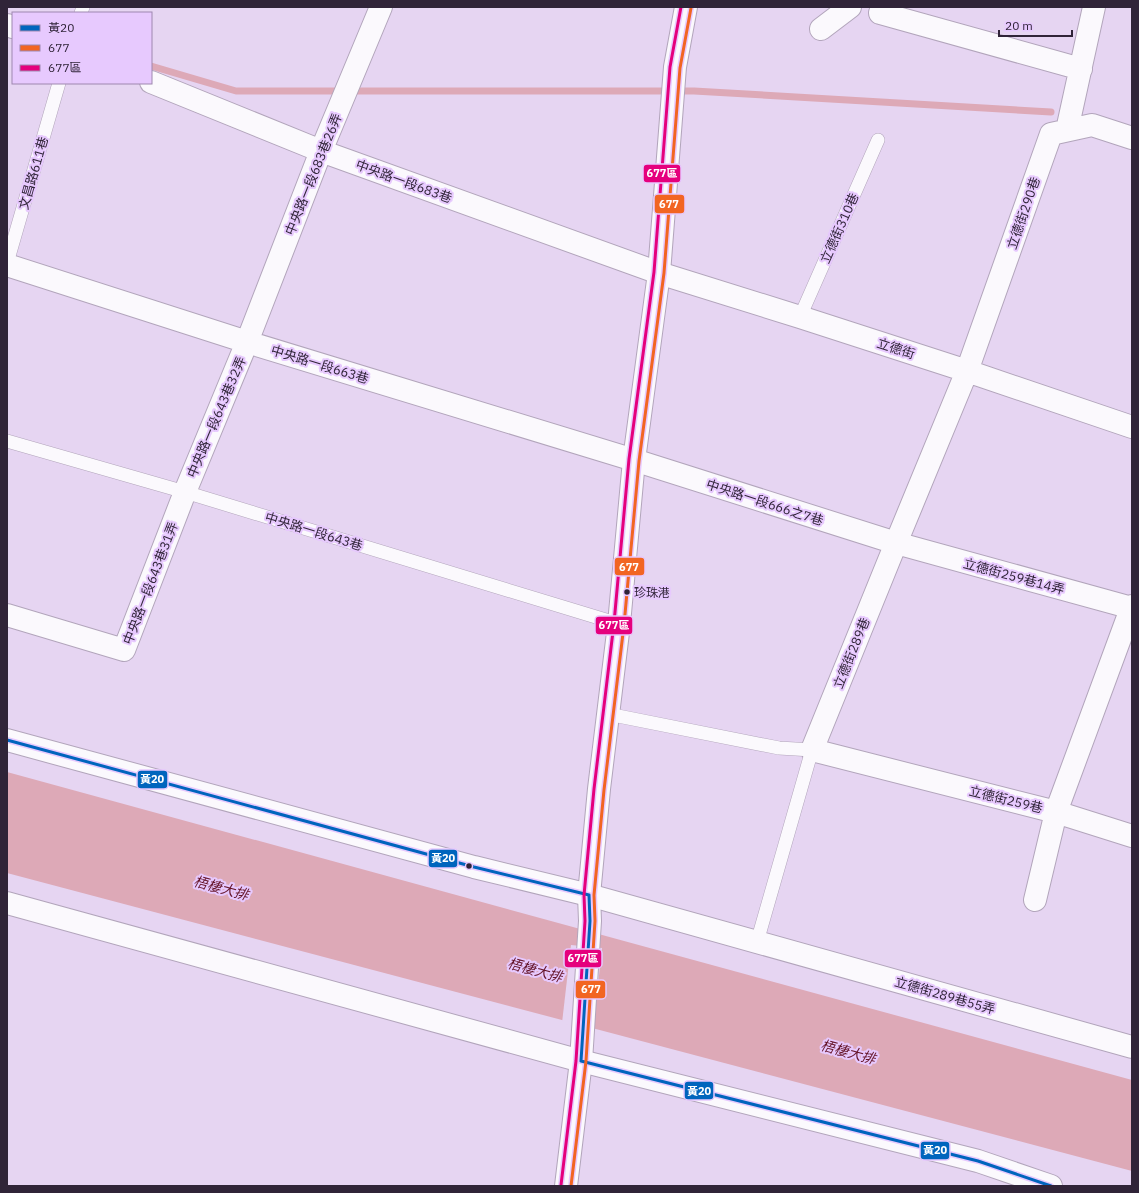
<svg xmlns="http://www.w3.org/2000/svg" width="1139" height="1193" font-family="'IBM Plex Sans','Noto Sans TC',sans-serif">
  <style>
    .water { fill: #dda9b7 }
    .pier { fill: #e6d5f2 }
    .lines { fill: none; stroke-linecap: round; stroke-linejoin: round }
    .stream { stroke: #dda9b7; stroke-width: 7 }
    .lane-casing { stroke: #b2a5bb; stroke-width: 14 }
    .street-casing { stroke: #b2a5bb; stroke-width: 24 }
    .secondary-casing { stroke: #b2a5bb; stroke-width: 24 }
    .lane { stroke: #fbf9fd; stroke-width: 13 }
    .street { stroke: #fbf9fd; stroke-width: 22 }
    .secondary { stroke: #fbf9fd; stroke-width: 22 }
    .bus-1-casing { stroke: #e7c9fe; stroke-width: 6 }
    .bus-2-casing { stroke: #e7c9fe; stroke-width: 6 }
    .bus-3-casing { stroke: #e7c9fe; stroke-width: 6 }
    .bus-1 { stroke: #0065bd; stroke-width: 3 }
    .bus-2 { stroke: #f26522; stroke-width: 3 }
    .bus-3 { stroke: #e5007d; stroke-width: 3 }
    .bus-dot { fill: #302438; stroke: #e7c9fe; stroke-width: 1.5 }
    .labels { text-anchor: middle; stroke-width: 4; stroke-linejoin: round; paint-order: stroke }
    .bus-label { font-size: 12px; fill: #302438; stroke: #e7c9fe; text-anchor: start }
    .street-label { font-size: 13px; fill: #302438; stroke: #e7c9fe }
    .water-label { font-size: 14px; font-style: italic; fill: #65152a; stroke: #e7c9fe }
    .line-badge { stroke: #e7c9fe; stroke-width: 1.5 }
    .badge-label { font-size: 11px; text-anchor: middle; font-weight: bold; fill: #fff }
  </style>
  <rect width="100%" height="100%" fill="#e6d5f2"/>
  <path class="water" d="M7,772L1132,1080V1171L7,873Z"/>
  <path class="pier" d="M571,945L602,948L593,1031L562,1023Z"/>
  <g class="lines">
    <path class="stream" d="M151,66L236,91H694L1051,112"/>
    <g class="lane-casing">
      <path id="lane" d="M81,13L83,7
        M7,263L59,83
        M800,317L878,140
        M7,441L185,492L619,624
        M608,714L779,748L812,750L757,942"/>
    </g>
    <g class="street-casing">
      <path id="street" d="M880,13L1081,69
        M7,25L13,27
        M821,29L850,7
        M151,82L321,151L659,273L800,317L967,371L1132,427
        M1067,130L1094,7
        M1132,138L1092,125L1051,134L967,371L896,543L812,750L1056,812L1132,836
        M7,265L247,342L634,460L896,543L1132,608
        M7,615L124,650L185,492L247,342L321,151L381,7
        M7,740L474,867L589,895L1132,1047
        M1035,900L1056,812L1132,606
        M7,903L581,1061L978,1161L1051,1186"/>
    </g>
    <g class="secondary-casing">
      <path id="secondary" d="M566,1186L581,1061L590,921L589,895L599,789L619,624L634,460L659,273L675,67L686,7"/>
    </g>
    <use href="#lane" class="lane"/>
    <use href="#street" class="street"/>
    <use href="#secondary" class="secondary"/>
    <g class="bus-1-casing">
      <path id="bus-1" d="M7,740L474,867L589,895
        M581,1061L978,1161L1051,1186
        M581,1061L590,921L589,895"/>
    </g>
    <g class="bus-2-casing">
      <path id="bus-2" d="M571,1186L586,1061L595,921L594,895L604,790L624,625L639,461L664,273L680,68L691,8"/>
    </g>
    <g class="bus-3-casing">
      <path id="bus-3" d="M561,1185L576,1061L585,921L584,895L594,789L614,623L629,459L654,272L670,67L681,7"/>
    </g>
    <use href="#bus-1" class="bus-1"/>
    <use href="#bus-2" class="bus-2"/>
    <use href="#bus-3" class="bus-3"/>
  </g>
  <g class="bus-dot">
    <circle cx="627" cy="592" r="3.5"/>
    <circle cx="469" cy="866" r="3.5"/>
  </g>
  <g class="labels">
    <g class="bus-label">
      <text x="634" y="597">珍珠港</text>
    </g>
    <g class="street-label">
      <text transform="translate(33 173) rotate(-74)" y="5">文昌路611巷</text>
      <text transform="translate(313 174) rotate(-68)" y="5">中央路一段683巷26弄</text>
      <text transform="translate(404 181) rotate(20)" y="5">中央路一段683巷</text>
      <text transform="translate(1023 213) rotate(-71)" y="5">立德街290巷</text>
      <text transform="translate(839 228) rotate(-66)" y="5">立德街310巷</text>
      <text transform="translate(896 348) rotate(18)" y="5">立德街</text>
      <text transform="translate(320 364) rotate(17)" y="5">中央路一段663巷</text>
      <text transform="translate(216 417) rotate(-67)" y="5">中央路一段643巷32弄</text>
      <text transform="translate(765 502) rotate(18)" y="5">中央路一段666之7巷</text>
      <text transform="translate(314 531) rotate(17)" y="5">中央路一段643巷</text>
      <text transform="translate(1014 576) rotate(15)" y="5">立德街259巷14弄</text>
      <text transform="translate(150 583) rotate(-69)" y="5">中央路一段643巷31弄</text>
      <text transform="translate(851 653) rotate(-68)" y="5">立德街289巷</text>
      <text transform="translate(1006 799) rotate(14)" y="5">立德街259巷</text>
      <text transform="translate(945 995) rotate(16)" y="5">立德街289巷55弄</text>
    </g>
    <g class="water-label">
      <text transform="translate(221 888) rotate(15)" y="5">梧棲大排</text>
      <text transform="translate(535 970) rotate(15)" y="5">梧棲大排</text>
      <text transform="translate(848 1052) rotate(15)" y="5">梧棲大排</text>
    </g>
  </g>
  <g class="line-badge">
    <rect x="643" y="164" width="38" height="19" rx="4" fill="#e5007d"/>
    <rect x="654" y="194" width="31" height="20" rx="4" fill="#f26522"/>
    <rect x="614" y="557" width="31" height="19" rx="4" fill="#f26522"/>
    <rect x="595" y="616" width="38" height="19" rx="4" fill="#e5007d"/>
    <rect x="137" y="770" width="31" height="19" rx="4" fill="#0065bd"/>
    <rect x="428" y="849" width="30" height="19" rx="4" fill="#0065bd"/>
    <rect x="564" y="949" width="38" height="19" rx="4" fill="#e5007d"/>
    <rect x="575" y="980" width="31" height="19" rx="4" fill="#f26522"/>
    <rect x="684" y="1081" width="30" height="19" rx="4" fill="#0065bd"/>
    <rect x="920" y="1141" width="30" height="19" rx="4" fill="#0065bd"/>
  </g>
  <g class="badge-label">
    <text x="662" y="177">677區</text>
    <text x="669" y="208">677</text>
    <text x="629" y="571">677</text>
    <text x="614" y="629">677區</text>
    <text x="152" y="783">黃20</text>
    <text x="443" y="862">黃20</text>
    <text x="583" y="962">677區</text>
    <text x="591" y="993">677</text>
    <text x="699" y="1095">黃20</text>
    <text x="935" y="1154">黃20</text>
  </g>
  <rect width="1139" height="1193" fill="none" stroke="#302438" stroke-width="16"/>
  <rect x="12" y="12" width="140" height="72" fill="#e7c9fe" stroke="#9e87af"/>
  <rect x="20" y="25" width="20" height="6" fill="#0065bd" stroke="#9e87af"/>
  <text x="48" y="32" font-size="12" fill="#302438">黃20</text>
  <rect x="20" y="45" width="20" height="6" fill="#f26522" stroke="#9e87af"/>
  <text x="48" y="52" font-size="12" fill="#302438">677</text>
  <rect x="20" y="65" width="20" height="6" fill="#e5007d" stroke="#9e87af"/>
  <text x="48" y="72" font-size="12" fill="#302438">677區</text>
  <path d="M999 30v6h73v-6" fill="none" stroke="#302438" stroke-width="2"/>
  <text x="1005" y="30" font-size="12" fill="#302438" stroke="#e7c9fe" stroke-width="3" paint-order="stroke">20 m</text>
</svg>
